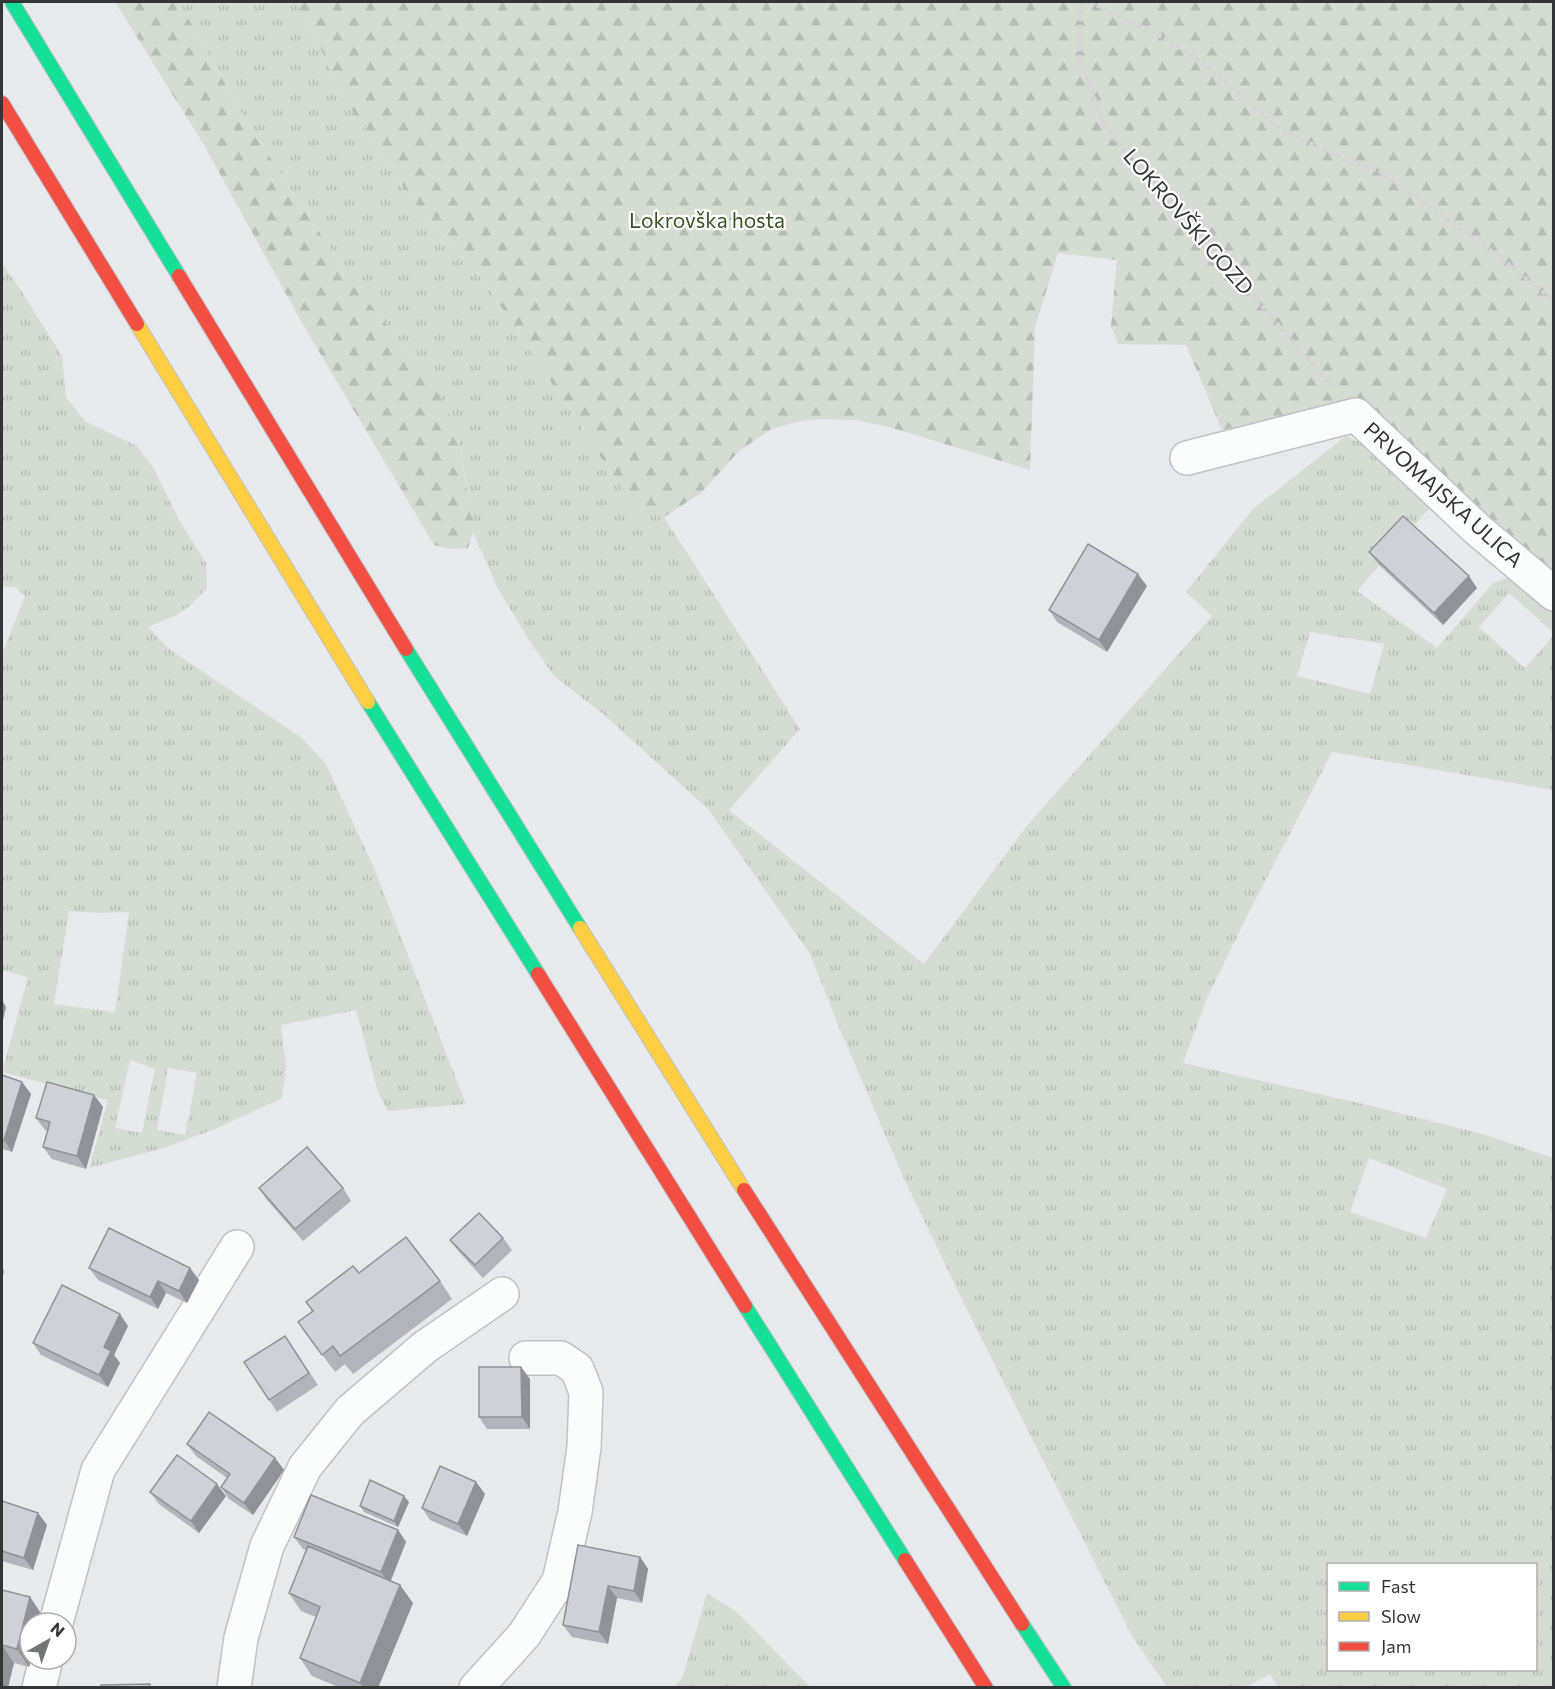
<svg xmlns="http://www.w3.org/2000/svg" width="1555" height="1689" font-family="Commissioner,sans-serif">
  <style>
    .grass { fill: url(#grass-tufts); fill-rule: evenodd }
    .forest { fill: url(#forest-firs) }
    .lines { fill: none; stroke-linecap: round; stroke-linejoin: round }
    .street-casing { stroke: #c0c1c4; stroke-width: 36 }
    .fast-casing { stroke: #bdc0c6; stroke-width: 16 }
    .slow-casing { stroke: #bdc0c6; stroke-width: 16 }
    .jam-casing { stroke: #bdc0c6; stroke-width: 16 }
    .path { stroke: #d5d5d6; stroke-width: 4; stroke-dasharray: 4.5 3; stroke-linecap: butt }
    .street { stroke: #fbfcfc; stroke-width: 33 }
    .fast { stroke: #16e098; stroke-width: 14 }
    .slow { stroke: #ffcf43; stroke-width: 14 }
    .jam { stroke: #f24e42; stroke-width: 14 }
    .wall { fill: #b1b4ba }
    .shaded-wall { fill: #909297 }
    .building { fill: #ced1d8; stroke: #909297; stroke-width: 1.5 }
    .labels { text-anchor: middle; stroke-width: 4.5; stroke-linejoin: round; paint-order: stroke }
    .park-label { font-size: 21px; fill: #385225; stroke: #fff }
    .street-label { font-size: 21px; fill: #343537; stroke: #fff }
  </style>
  <defs>
    <pattern id="grass-tufts" width="24" height="20" patternUnits="userSpaceOnUse" patternTransform="scale(1.5)"><rect width="24" height="20" fill="#d5ddd3"/><path d="M3 7l-1-3M5 7V3M7 7l1-3M15 17l-1-3M17 17v-4M19 17l1-3" fill="none" stroke="#b7beb6"/></pattern>
    <pattern id="forest-firs" width="22" height="20" patternUnits="userSpaceOnUse" patternTransform="scale(1.5)"><rect width="22" height="20" fill="#d5ddd3"/><path d="M5 1l3.5 6h-7zM16 11l3.5 6h-7z" fill="#b7beb6"/></pattern>
  </defs>
  <rect width="100%" height="100%" fill="#e7e9ec"/>
  <path class="grass" d="M179,2H297L354,114L414,202L484,281L634,506L664,517L800,729L729,810L924,964L1025,828L1212,616L1186,592L1253,509L1346,436L1366,445L1432,505L1357,591L1437,648L1493,583L1507,578H1519L1553,607V632L1509,593L1479,627L1525,668L1553,636V790L1332,752L1245,920L1207,998L1183,1063L1368,1105L1486,1135L1553,1158V1687L1279,1688L1270,1674L1246,1687H1167L1132,1636L966,1308L901,1172L841,1032L810,954L708,809L603,714L554,676L530,642L497,587L473,532L459,438L418,364L353,283L246,121ZM1310,632L1384,644L1370,694L1297,676ZM1369,1158L1447,1189L1426,1238L1350,1212ZM1328,1564H1536V1670H1328Z
    M2,263L20,289L62,356L66,397L86,422L137,446L154,469L179,520L206,563L207,588L191,605L175,616L148,627L169,649L301,737L326,764L374,868L466,1104L388,1111L378,1092L356,1010L281,1025L286,1067L282,1098L215,1129L164,1148L89,1168L108,1100L2,1072L28,977L2,970V654L25,596L15,587H2ZM69,911L99,913L129,912L115,1012L54,1004ZM130,1060L155,1069L142,1133L115,1128ZM168,1068L197,1073L185,1135L157,1130Z
    M707,1593L737,1612L810,1687H675L683,1676Z"/>
  <path class="forest" d="M115,2H179L246,121L353,283L418,364L445,405L459,438L473,532L468,548L450,549L434,545L302,323L204,145Z
    M297,2H1553V572L1358,401L1222,430L1186,345L1118,344L1111,326L1117,260L1058,253L1035,327L1030,470L889,427L855,420L820,419L796,422L772,429L739,451L701,493L664,517L634,507L484,281L414,202L354,114Z"/>
  <g class="lines">
    <g class="street-casing">
      <path id="street" d="M1187,458L1356,415L1478,530L1554,594
        M56,1623L98,1470L237,1247
        M39,1688L46,1659
        M234,1688L241,1638L267,1546L305,1467L350,1411L425,1347L502,1294
        M476,1688L524,1635L559,1581L575,1512L584,1447L586,1392L577,1369L561,1358H526"/>
    </g>
    <g class="fast-casing">
      <path id="fast" d="M12,2L179,276
        M406,649L580,928
        M368,702L538,974
        M745,1306L905,1560
        M1022,1624L1064,1688"/>
    </g>
    <g class="slow-casing">
      <path id="slow" d="M137,324L368,702
        M580,928L744,1190"/>
    </g>
    <g class="jam-casing">
      <path id="jam" d="M2,103L137,324
        M179,276L406,649
        M538,974L745,1306
        M744,1190L1022,1624
        M905,1560L986,1688"/>
    </g>
    <path class="path" d="M1081,2L1079,56L1106,129L1214,250L1332,387
      M1090,2L1155,33L1195,57L1279,128L1335,155L1379,171L1496,254L1554,301"/>
    <use href="#street" class="street"/>
    <use href="#fast" class="fast"/>
    <use href="#slow" class="slow"/>
    <use href="#jam" class="jam"/>
  </g>
  <path class="wall" d="M1369,552L1477,588L1443,625L1378,564Z
    M1147,586L1107,652L1057,622L1049,610Z
    M2,1075L22,1082L31,1094L12,1152L2,1149Z
    M94,1095L103,1107L86,1169L52,1159L43,1147L48,1131L45,1130L36,1118Z
    M259,1188H343L351,1201L303,1241L267,1200Z
    M503,1238L512,1250L483,1278L459,1252L450,1240Z
    M89,1268H190L199,1280L187,1303L166,1293L158,1309L98,1280Z
    M359,1273L440,1281L452,1299L353,1374L345,1364L335,1372L298,1322L312,1311L306,1302Z
    M128,1326L114,1355L120,1363L108,1387L41,1355L33,1343Z
    M293,1348L318,1385L277,1412L269,1400Z
    M521,1367L530,1379V1429H487L479,1417Z
    M187,1444L275,1458L284,1470L253,1515L229,1499L221,1487L227,1478L196,1456Z
    M476,1482L485,1494L467,1536L430,1520L422,1508Z
    M150,1492L226,1496L199,1533L159,1504Z
    M2,1501L38,1513L47,1525L33,1570L2,1561Z
    M409,1502L398,1527L364,1512L360,1506Z
    M398,1530L406,1542L391,1581L413,1603L378,1688H341L312,1676L300,1658L316,1617L301,1611L289,1593L306,1550L303,1549L294,1537Z
    M640,1557L648,1569L642,1603L617,1598L608,1644L572,1637L563,1625Z
    M2,1590L30,1597L42,1615L29,1667L14,1663L2,1688Z"/>
  <path class="shaded-wall" d="M1138,574L1147,586L1107,652L1099,640Z
    M1469,576L1477,588L1443,625L1434,613Z
    M2,1000L6,1007L2,1025Z
    M22,1082L31,1094L12,1152L4,1140Z
    M94,1095L103,1107L86,1169L77,1156Z
    M2,1267L4,1271L2,1280Z
    M190,1268L199,1280L187,1303L179,1291Z
    M158,1281L166,1293L158,1309L150,1297Z
    M120,1314L128,1326L114,1355L120,1363L108,1387L99,1375L104,1347Z
    M521,1367L530,1379V1429L522,1417Z
    M275,1458L284,1470L253,1515L244,1503Z
    M476,1482L485,1494L467,1536L458,1524Z
    M217,1484L226,1496L199,1533L191,1521Z
    M404,1496L409,1502L398,1527L394,1521Z
    M38,1513L47,1525L33,1570L24,1558Z
    M398,1530L406,1542L389,1584L381,1572Z
    M640,1557L648,1569L642,1603L634,1591Z
    M400,1585L413,1603L378,1688H364L360,1683Z
    M608,1586L617,1598L608,1644L599,1632Z
    M30,1597L42,1615L40,1623H30V1659H31L29,1667L17,1649Z
    M2,1645L14,1663L8,1688H2Z"/>
  <path class="building" d="M1403,516L1469,576L1434,613L1369,552Z
    M1088,544L1138,574L1099,640L1049,610Z
    M2,1075L22,1082L4,1140L2,1139Z
    M47,1082L94,1095L77,1156L43,1147L50,1122L36,1118Z
    M307,1147L343,1188L295,1229L259,1188Z
    M479,1213L503,1238L475,1265L450,1240Z
    M109,1228L190,1268L179,1291L158,1281L150,1297L89,1268Z
    M406,1237L440,1281L340,1356L333,1346L322,1355L298,1322L313,1311L306,1302L353,1266L359,1273Z
    M62,1285L120,1314L104,1347L111,1351L99,1375L33,1343Z
    M285,1336L309,1373L269,1400L244,1362Z
    M479,1367H521L522,1417H479Z
    M209,1412L275,1458L244,1503L221,1487L230,1474L187,1444Z
    M177,1455L217,1484L191,1521L150,1492Z
    M440,1466L476,1482L458,1524L422,1508Z
    M370,1480L404,1496L394,1521L360,1506Z
    M311,1495L398,1530L381,1572L294,1537Z
    M2,1501L38,1513L24,1558L2,1551Z
    M578,1545L640,1557L634,1591L608,1586L599,1632L563,1625Z
    M308,1546L400,1585L360,1683L300,1658L320,1607L289,1593Z
    M2,1590L30,1597L17,1649L2,1645Z
    M150,1684V1688H101V1685Z"/>
  <g class="labels">
    <g class="park-label">
      <text x="707" y="228">Lokrovška hosta</text>
    </g>
    <g class="street-label">
      <text transform="translate(1188 222) rotate(49)" y="7">LOKROVŠKI GOZD</text>
      <text transform="translate(1443 495) rotate(42)" y="7">PRVOMAJSKA ULICA</text>
    </g>
  </g>
  <rect width="1555" height="1689" fill="none" stroke="#343537" stroke-width="6"/>
  <rect x="1327" y="1563" width="210" height="108" fill="#ffffff" stroke="#aeaeaf" stroke-width="1.5"/>
  <rect x="1339" y="1582" width="30" height="9" fill="#16e098" stroke="#aeaeaf" stroke-width="1.5"/>
  <text x="1381" y="1593" font-size="18" fill="#343537">Fast</text>
  <rect x="1339" y="1612" width="30" height="9" fill="#ffcf43" stroke="#aeaeaf" stroke-width="1.5"/>
  <text x="1381" y="1623" font-size="18" fill="#343537">Slow</text>
  <rect x="1339" y="1642" width="30" height="9" fill="#f24e42" stroke="#aeaeaf" stroke-width="1.5"/>
  <text x="1381" y="1653" font-size="18" fill="#343537">Jam</text>
  <g transform="translate(48 1641) rotate(40)"><circle r="28" fill="#ffffff" stroke="#aeaeaf" stroke-width="1.5"/>
  <path d="M0-4.5L10 22L0 15L-10 22Z" fill="#737476"/>
  <text y="-9" font-size="16" font-weight="bold" text-anchor="middle" fill="#343537">N</text>
  </g>
</svg>
